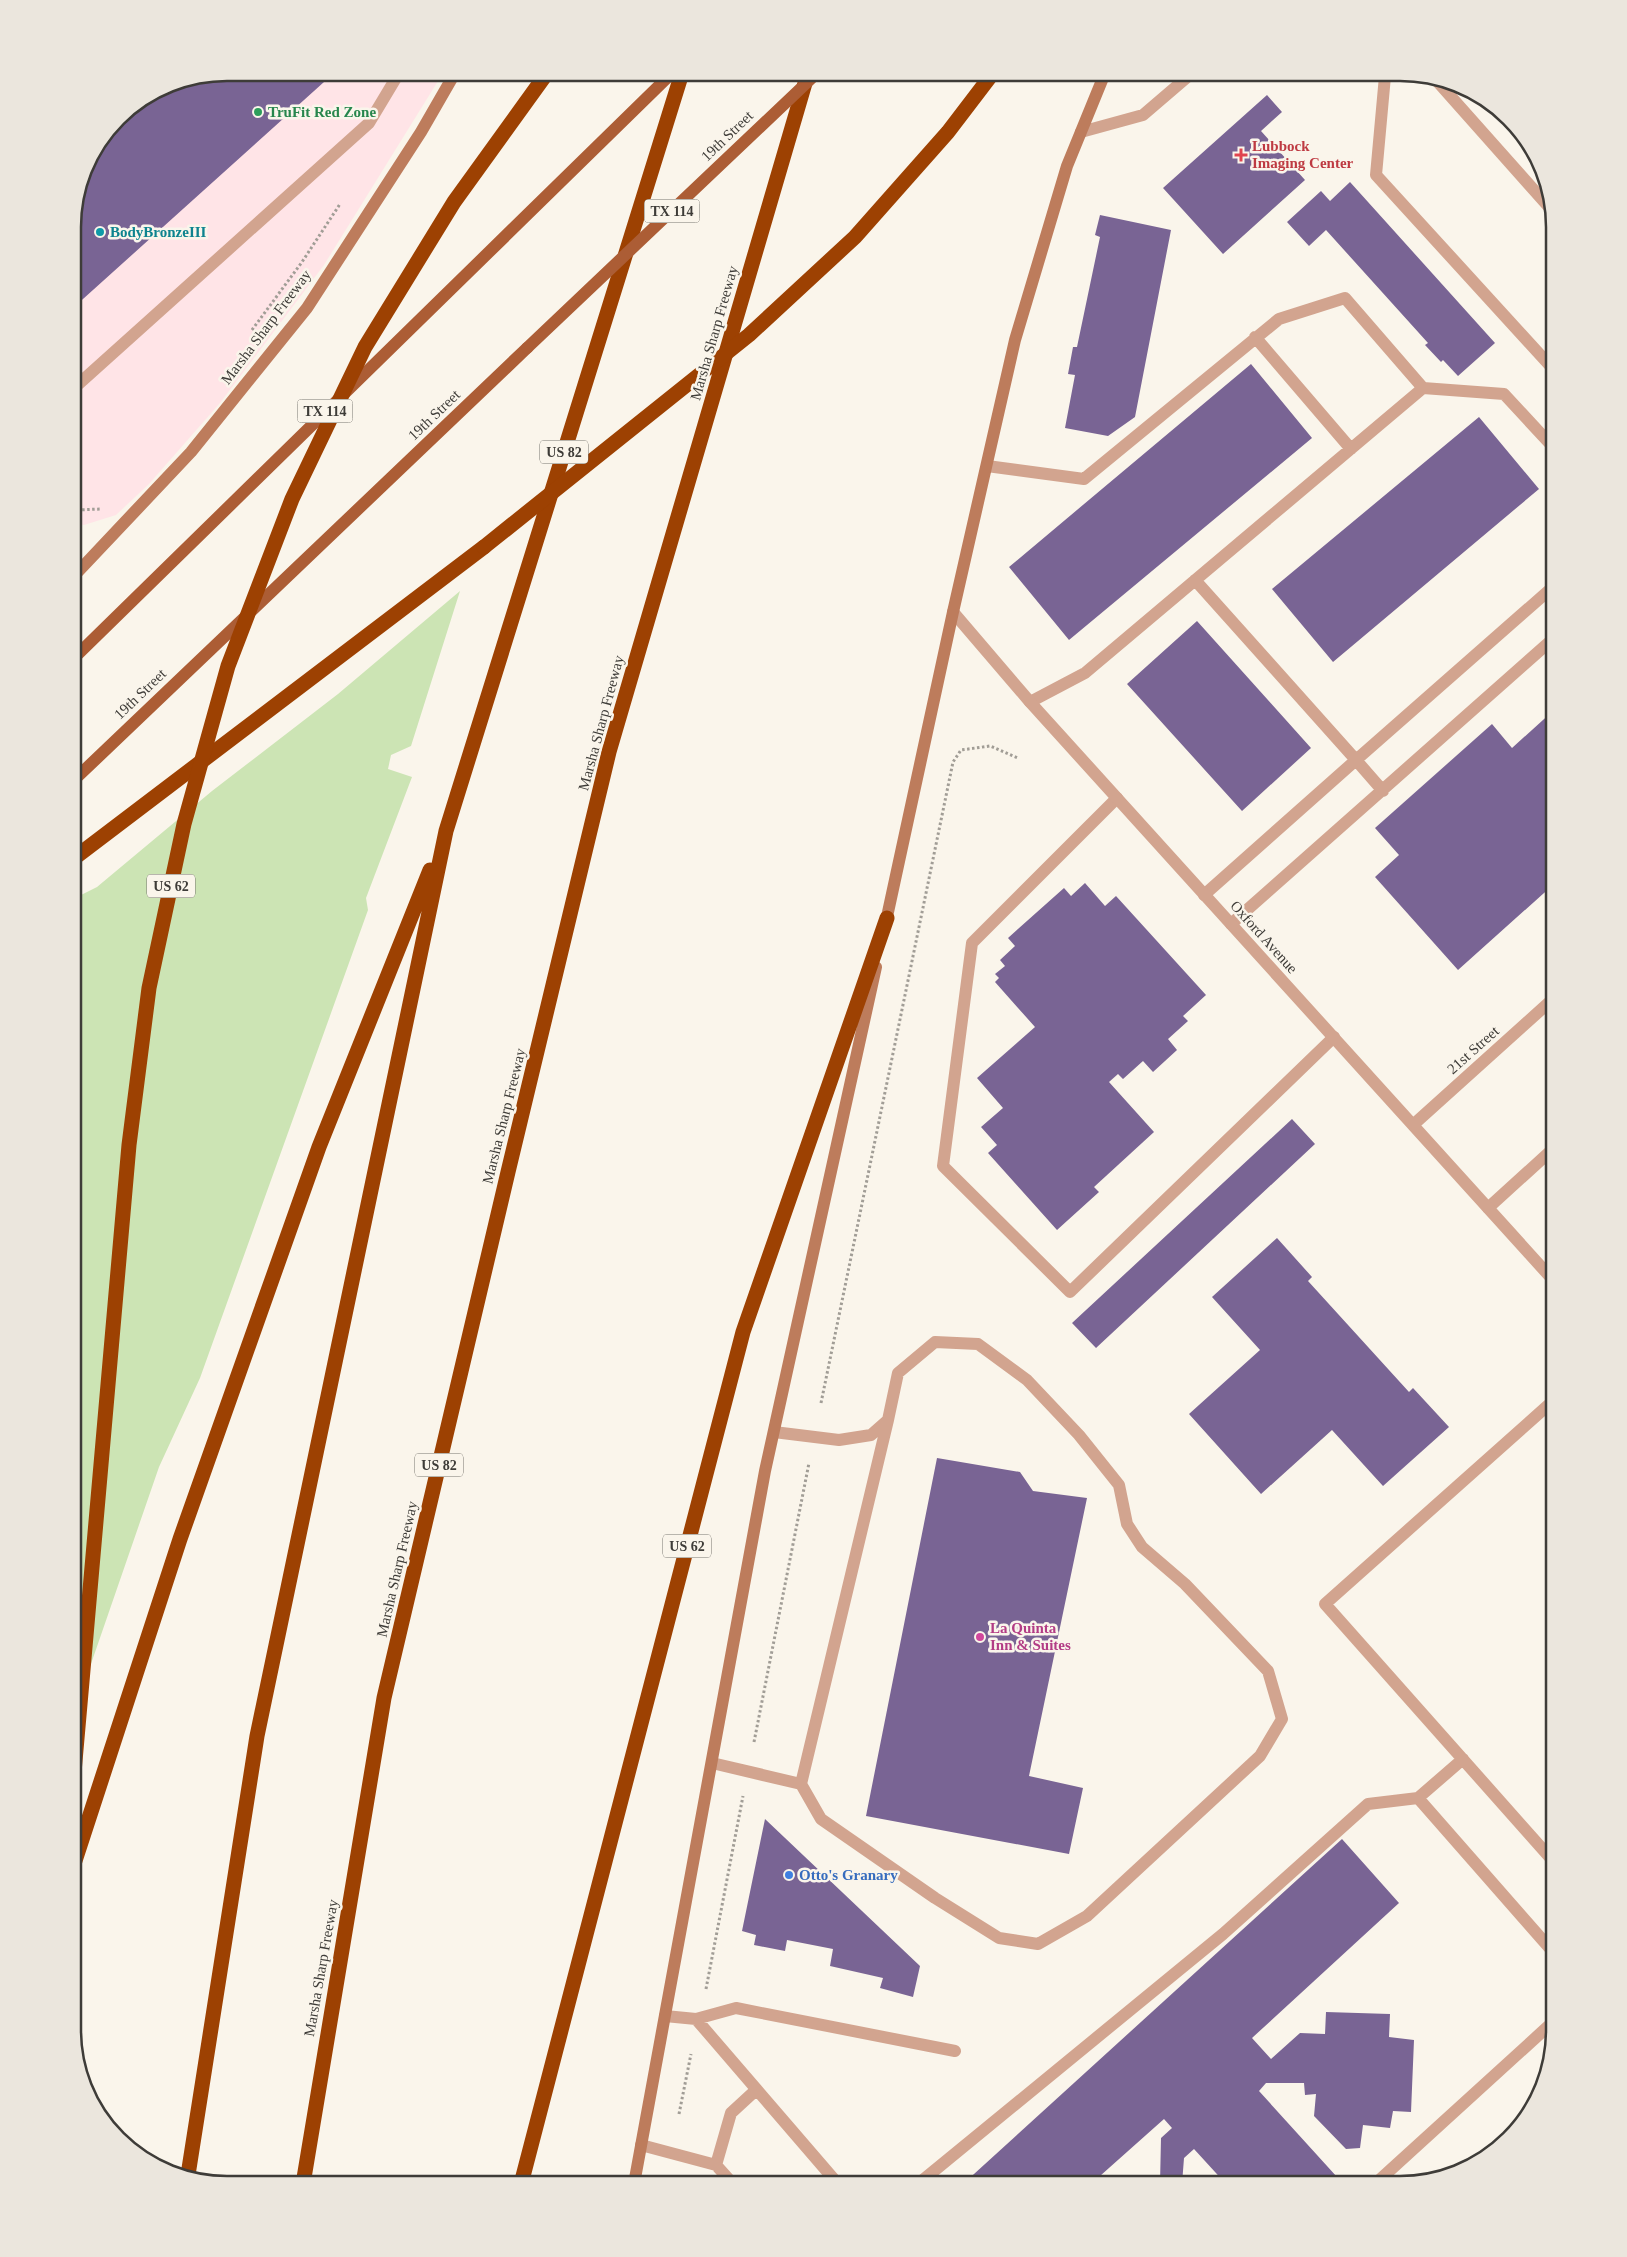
<svg xmlns="http://www.w3.org/2000/svg" width="1627" height="2257" font-family="Georgia,serif">
  <style>
    .commercial { fill: #ffe4e7 }
    .green { fill: #cce4b4 }
    .building { fill: #796494 }
    .lines { fill: none; stroke-linecap: round; stroke-linejoin: round }
    .path { stroke: #a19d96; stroke-width: 3; stroke-dasharray: 2.5 2.5; stroke-linecap: butt }
    .lane { stroke: #d2a48f; stroke-width: 12 }
    .street { stroke: #d2a48f; stroke-width: 12 }
    .secondary { stroke: #bd7c5c; stroke-width: 12 }
    .primary { stroke: #ac5d35; stroke-width: 12 }
    .highway { stroke: #9d4102; stroke-width: 15 }
    .primary-bridge { stroke: #ac5d35; stroke-width: 12 }
    .highway-bridge { stroke: #9d4102; stroke-width: 15 }
    .leisure-dot { fill: #2e9e5b; stroke: #faf5eb; stroke-width: 2 }
    .health-dot { fill: #e0444e; stroke: #faf5eb; stroke-width: 2 }
    .culture-dot { fill: #0f9aa8; stroke: #faf5eb; stroke-width: 2 }
    .hotel-dot { fill: #d1479c; stroke: #faf5eb; stroke-width: 2 }
    .shop-dot { fill: #3f7fe0; stroke: #faf5eb; stroke-width: 2 }
    .labels { text-anchor: middle; stroke-width: 5; stroke-linejoin: round; paint-order: stroke }
    .shield { fill: #faf5eb; stroke: #76746e; stroke-width: 1 }
    .shield-label { font-size: 14px; font-weight: bold; fill: #3e3c38 }
    .leisure-label { font-size: 15px; font-weight: bold; fill: #27864d; stroke: #faf5eb; text-anchor: start }
    .street-label { font-size: 15px; fill: #3e3c38; stroke: #faf5eb }
    .health-label { font-size: 15px; font-weight: bold; fill: #be3a42; stroke: #faf5eb; text-anchor: start }
    .culture-label { font-size: 15px; font-weight: bold; fill: #0d838f; stroke: #faf5eb; text-anchor: start }
    .hotel-label { font-size: 15px; font-weight: bold; fill: #b23c85; stroke: #faf5eb; text-anchor: start }
    .shop-label { font-size: 15px; font-weight: bold; fill: #366cbe; stroke: #faf5eb; text-anchor: start }
    .rim { fill: none; stroke: #3e3c38; stroke-width: 2.5 }
  </style>
  <rect width="100%" height="100%" fill="#faf5eb"/>
  <path class="commercial" d="M228,73H443L324,265L220,403L149,484L116,515L84,525L73,523V217L88,159L125,111L169,84Z"/>
  <path class="green" d="M460,591L411,746L391,755L388,769L412,777L366,898L368,910L200,1378L159,1467L73,1716V899L97,887L212,791L338,694Z"/>
  <path class="building" d="M228,72L334,73L73,308V217L88,159L125,111L169,84Z
    M1267,95L1282,112L1261,131L1305,180L1223,254L1163,188Z
    M1350,182L1495,343L1458,376L1443,360L1441,362L1425,345L1428,343L1326,230L1309,246L1287,222L1321,191L1330,201Z
    M1100,215L1171,230L1135,417L1108,436L1065,428L1075,375L1068,374L1073,347H1077L1100,237L1095,235Z
    M1251,364L1312,438L1069,640L1009,567Z
    M1479,417L1539,489L1333,662L1272,589Z
    M1197,621L1311,748L1242,811L1127,684Z
    M1554,710V884L1458,970L1375,877L1399,855L1375,828L1492,724L1512,748Z
    M1085,883L1105,906L1116,896L1206,995L1183,1016L1188,1021L1168,1039L1177,1050L1153,1072L1143,1061L1123,1079L1118,1074L1109,1082L1154,1132L1094,1187L1099,1192L1057,1230L988,1153L997,1145L981,1127L1003,1108L977,1078L1035,1027L995,982L999,978L995,974L1005,966L1000,960L1015,946L1008,938L1064,888L1071,896Z
    M1292,1119L1315,1144L1096,1348L1072,1323Z
    M1277,1238L1312,1277L1308,1281L1409,1392L1413,1388L1449,1427L1383,1486L1332,1430L1261,1494L1189,1414L1260,1350L1212,1297Z
    M937,1458L1020,1472L1033,1491L1087,1498L1029,1776L1083,1788L1069,1854L866,1816Z
    M765,1819L920,1966L913,1997L880,1988L883,1978L830,1966L833,1949L787,1940L785,1951L754,1945L756,1935L742,1931Z
    M1342,1839L1399,1903L1252,2038L1271,2059L1300,2033L1325,2034L1326,2012L1390,2014L1389,2037L1414,2040L1411,2112L1393,2111L1390,2128L1363,2125L1360,2148L1346,2149L1314,2116L1316,2094L1305,2095L1304,2083H1266L1259,2091L1337,2177L1329,2184H1226L1194,2149L1184,2158L1182,2184H1160L1161,2138L1172,2128L1164,2119L1091,2184H963Z"/>
  <g class="lines">
    <path class="path" d="M252,330L302,262L340,204
      M73,507L78,510L100,509
      M821,1403L953,762L961,750L990,746L1018,758
      M754,1742L809,1463
      M706,1989L743,1796
      M679,2114L691,2054
      M664,2184V2182"/>
    <path class="lane" d="M1382,73L1385,76L1376,175L1554,370
      M1385,76L1399,73
      M1437,81L1549,207
      M1081,132L1143,115L1192,73
      M1255,337L1351,449
      M1423,388L1504,394L1554,448
      M73,389L369,123L399,73
      M987,466L1084,479L1279,319L1345,298L1423,388L1085,673L1030,702
      M1195,580L1356,760L1204,895
      M1383,791L1356,760L1554,586
      M1117,798L972,943L943,1166L1070,1292L1334,1037
      M1231,924L1554,638
      M1488,1208L1554,1148
      M1463,1759L1418,1798L1554,1953
      M712,1763L801,1784L821,1819L935,1898L999,1938L1038,1944L1087,1916L1260,1756L1282,1719L1268,1671L1185,1584L1142,1547L1127,1524L1119,1485L1079,1435L1027,1380L978,1344L935,1342L898,1373L888,1420L871,1435L839,1440L774,1432
      M801,1784L888,1420
      M1554,1862L1325,1604L1554,1400
      M665,2016L696,2019L838,2184
      M696,2019L736,2008L955,2051
      M641,2145L716,2165L733,2184
      M716,2165L731,2113L756,2090
      M918,2184L1223,1934L1368,1804L1418,1798
      M1375,2184L1554,2021"/>
    <path class="street" d="M953,612L1030,702L1554,1281
      M1413,1125L1554,998"/>
    <path class="secondary" d="M73,577L191,452L307,308L421,132L455,73
      M885,926L953,612L1015,340L1067,166L1105,73
      M634,2184L765,1471L876,967"/>
    <path class="primary" d="M73,659L672,73
      M73,781L527,348"/>
    <path class="highway" d="M73,859L484,547
      M73,1867L180,1539L319,1147L430,870
      M188,2175L257,1736L446,831L682,73
      M303,2184L384,1698L508,1172L609,752L808,73
      M521,2184L743,1332L887,918"/>
    <path class="primary-bridge" d="M527,348L817,73"/>
    <path class="highway-bridge" d="M484,547L749,335L855,237L948,132L993,73
      M73,1784L129,1145L149,988L184,824L228,666L292,499L365,347L454,202L547,73"/>
  </g>
  <circle class="leisure-dot" cx="258" cy="112" r="5"/>
  <path class="health-dot" d="M1238.5 147.5h5v5h5v5h-5v5h-5v-5h-5v-5h5z"/>
  <circle class="culture-dot" cx="100" cy="232" r="5"/>
  <circle class="hotel-dot" cx="980" cy="1637" r="5"/>
  <circle class="shop-dot" cx="789" cy="1875" r="5"/>
  <g class="labels">
    <g class="shield">
      <rect x="644.5" y="199.5" width="55" height="23" rx="4"/>
      <rect x="297.5" y="399.5" width="55" height="23" rx="4"/>
      <rect x="540" y="440.5" width="48" height="23" rx="4"/>
      <rect x="147" y="874.5" width="48" height="23" rx="4"/>
      <rect x="415" y="1453.5" width="48" height="23" rx="4"/>
      <rect x="663" y="1534.5" width="48" height="23" rx="4"/>
    </g>
    <g class="shield-label">
      <text x="672" y="216">TX 114</text>
      <text x="325" y="416">TX 114</text>
      <text x="564" y="457">US 82</text>
      <text x="171" y="891">US 62</text>
      <text x="439" y="1470">US 82</text>
      <text x="687" y="1551">US 62</text>
    </g>
    <g class="leisure-label">
      <text x="268" y="117">TruFit Red Zone</text>
    </g>
    <g class="street-label">
      <text transform="translate(727 136) rotate(-44)" y="5">19th Street</text>
      <text transform="translate(266 327) rotate(-53)" y="5">Marsha Sharp Freeway</text>
      <text transform="translate(714 333) rotate(-74)" y="5">Marsha Sharp Freeway</text>
      <text transform="translate(434 415) rotate(-44)" y="5">19th Street</text>
      <text transform="translate(140 694) rotate(-44)" y="5">19th Street</text>
      <text transform="translate(601 723) rotate(-75)" y="5">Marsha Sharp Freeway</text>
      <text transform="translate(1264 937) rotate(48)" y="5">Oxford Avenue</text>
      <text transform="translate(1473 1050) rotate(-42)" y="5">21st Street</text>
      <text transform="translate(504 1116) rotate(-76)" y="5">Marsha Sharp Freeway</text>
      <text transform="translate(397 1569) rotate(-77)" y="5">Marsha Sharp Freeway</text>
      <text transform="translate(321 1968) rotate(-80)" y="5">Marsha Sharp Freeway</text>
    </g>
    <g class="health-label">
      <text x="1252" y="151">Lubbock<tspan x="1252" dy="17">Imaging Center</tspan></text>
    </g>
    <g class="culture-label">
      <text x="110" y="237">BodyBronzeIII</text>
    </g>
    <g class="hotel-label">
      <text x="990" y="1633">La Quinta<tspan x="990" dy="17">Inn &amp; Suites</tspan></text>
    </g>
    <g class="shop-label">
      <text x="799" y="1880">Otto's Granary</text>
    </g>
  </g>
  <path d="M0 0H1627V2257H0ZM227 81H1400A146 146 0 0 1 1546 227V2030A146 146 0 0 1 1400 2176H227A146 146 0 0 1 81 2030V227A146 146 0 0 1 227 81Z" fill="#ebe6dd" fill-rule="evenodd"/>
  <path class="rim" d="M227 81H1400A146 146 0 0 1 1546 227V2030A146 146 0 0 1 1400 2176H227A146 146 0 0 1 81 2030V227A146 146 0 0 1 227 81Z"/>
</svg>
